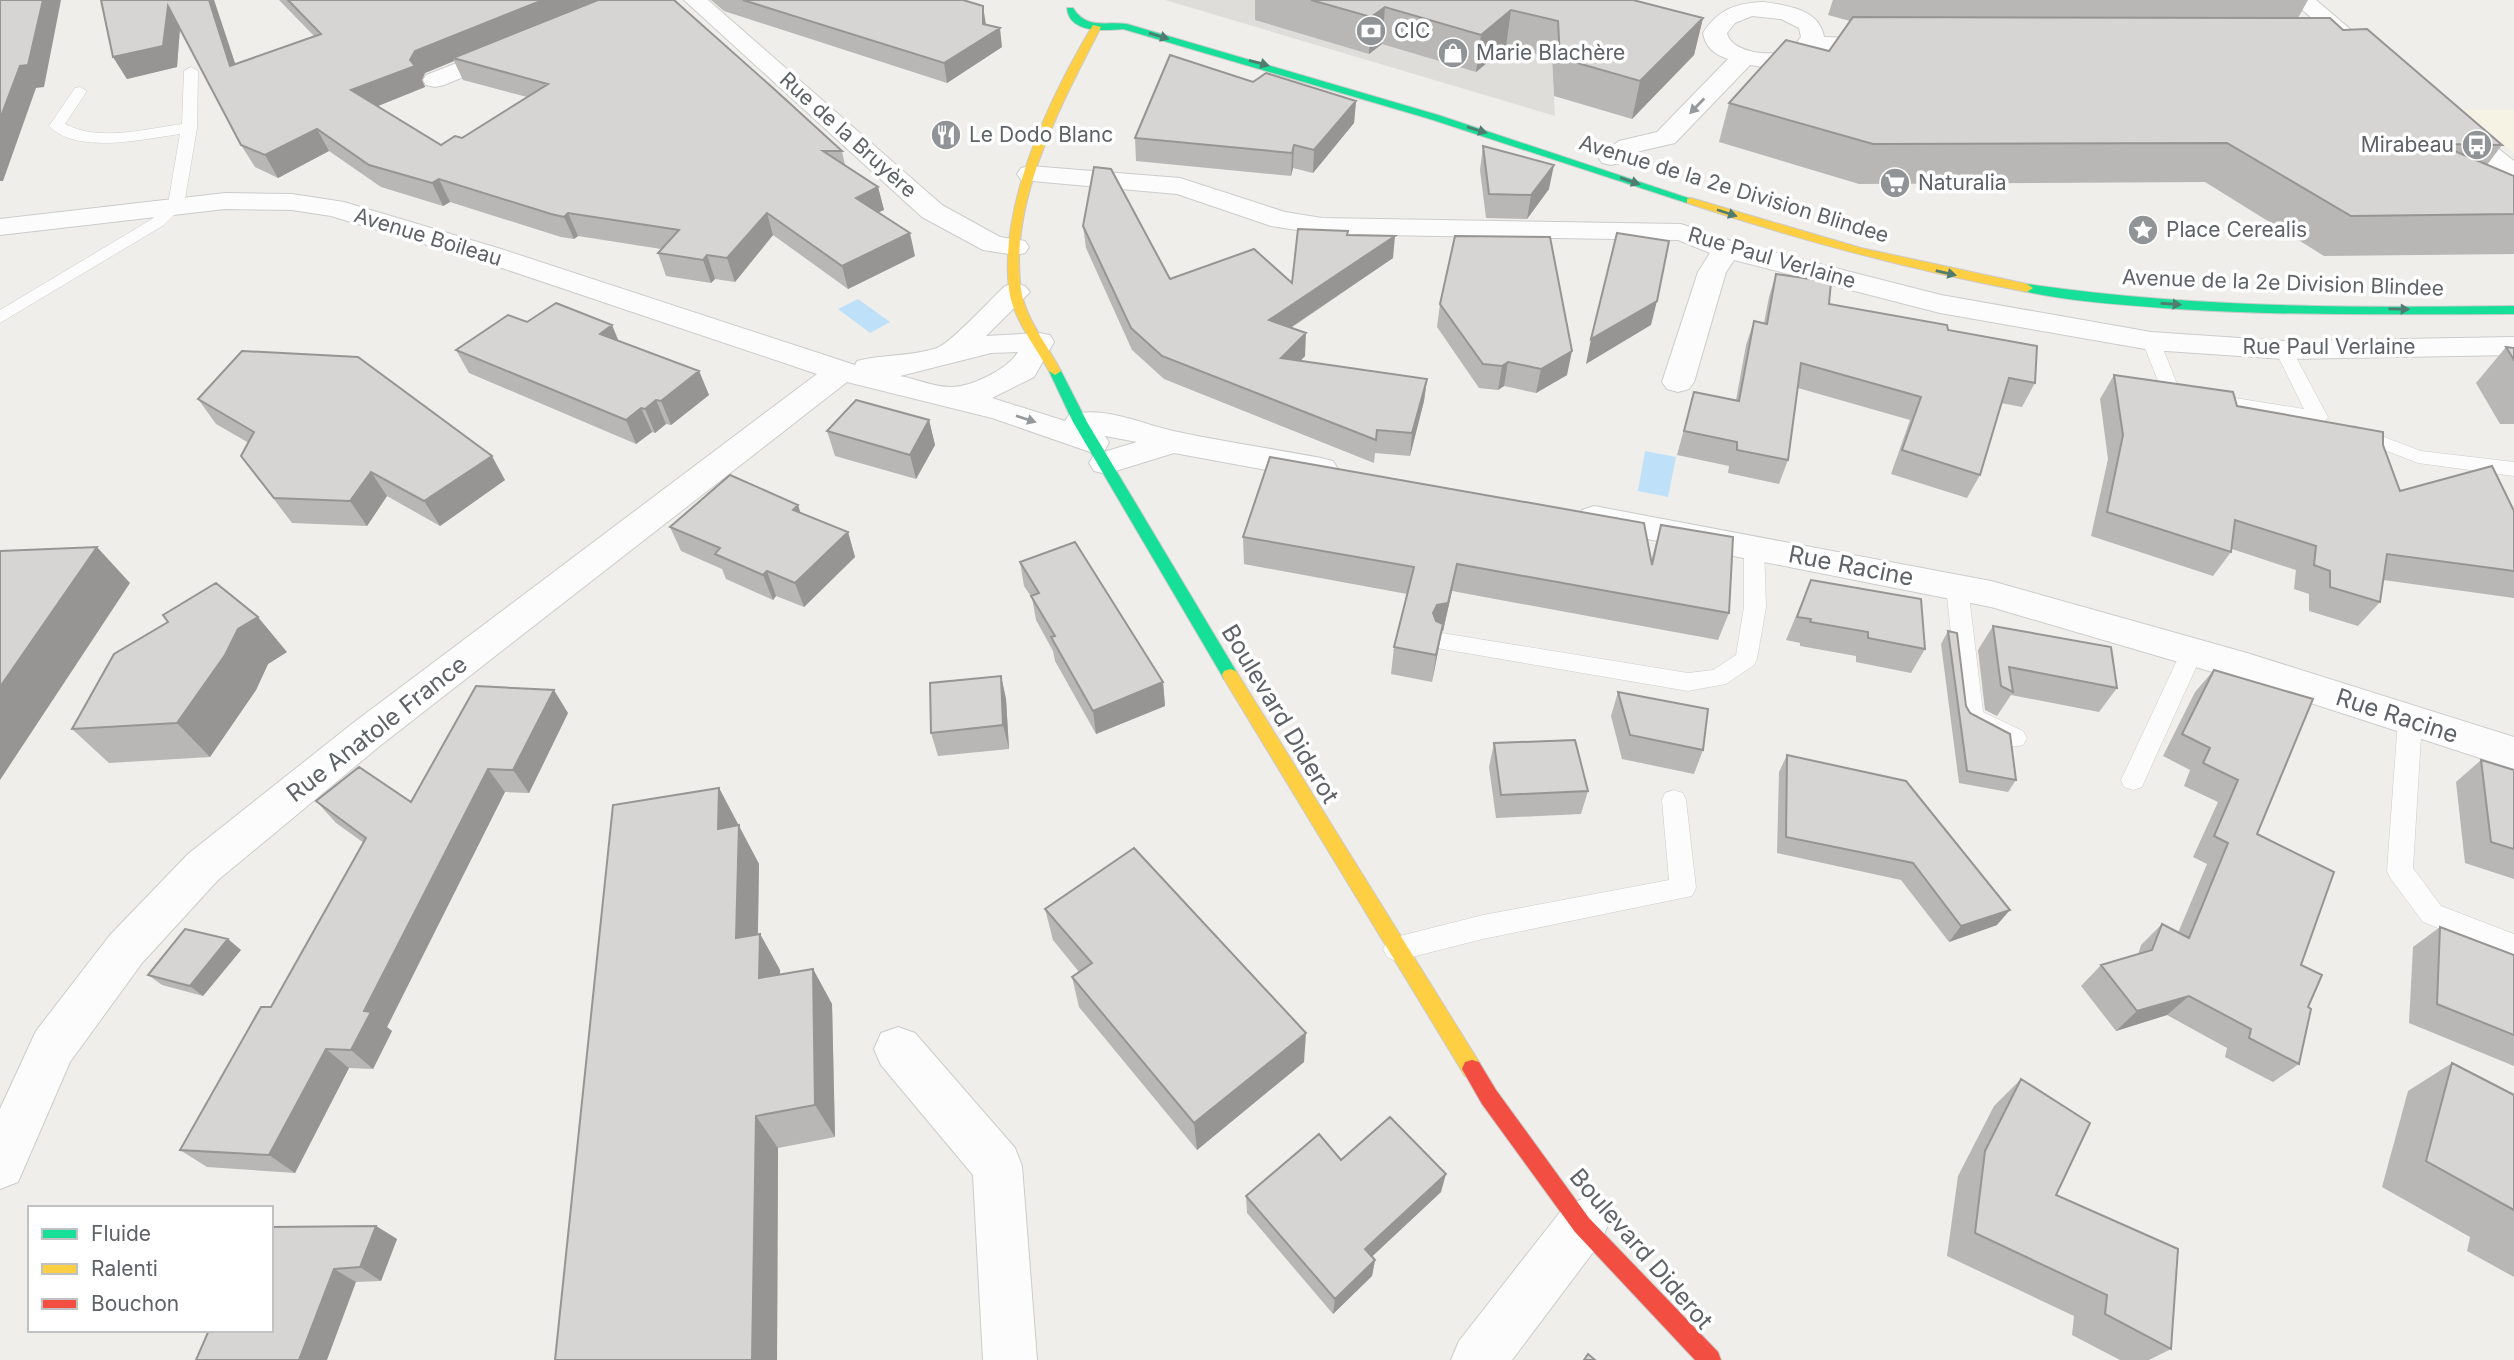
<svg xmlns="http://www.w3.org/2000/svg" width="2514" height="1360" font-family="Inter,sans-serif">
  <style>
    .commercial { fill: #f7f3e4 }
    .industrial { fill: #dfddda }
    .water { fill: #bfe0f9 }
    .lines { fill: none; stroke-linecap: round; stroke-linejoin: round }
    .lane-casing { stroke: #cbcccc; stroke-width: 1 }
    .street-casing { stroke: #cbcccc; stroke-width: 2 }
    .fast-casing { stroke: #cacacb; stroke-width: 2 }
    .slow-casing { stroke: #cacacb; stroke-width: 2 }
    .jam-casing { stroke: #cacacb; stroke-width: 2 }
    .lane { fill: #fdfcfc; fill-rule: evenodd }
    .street { fill: #fdfcfc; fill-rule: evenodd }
    .fast { fill: #16e098; fill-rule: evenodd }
    .slow { fill: #ffcf43; fill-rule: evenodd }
    .jam { fill: #f24e42; fill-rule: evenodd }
    .wall { fill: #b8b7b5; fill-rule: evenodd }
    .shaded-wall { fill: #969594 }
    .building { fill: #d6d5d3; stroke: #969594; stroke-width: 2 }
    .oneway { fill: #507c72 }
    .oneway2 { fill: #96999c }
    .labels { text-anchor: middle; stroke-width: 7; stroke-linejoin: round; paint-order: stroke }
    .far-poi-label { font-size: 21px; fill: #5f6368; stroke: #fff; text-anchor: start }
    .far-street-label { font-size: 21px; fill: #5f6368; stroke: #fff }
    .street-label { font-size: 24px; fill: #5f6368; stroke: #fff }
  </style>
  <rect width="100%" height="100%" fill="#efeeea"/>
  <path class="commercial" d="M2459,110H2514V153Z"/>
  <path class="industrial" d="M1165,0H1341L1552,58L1555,116Z"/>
  <path class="water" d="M858,299L890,322L870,333L838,309Z
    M1645,451L1676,457L1668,497L1638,491Z"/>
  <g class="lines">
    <g class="lane-casing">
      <path id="lane" d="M191,67L198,71L197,128L184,205L164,225L0,323V310L152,219L168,204L180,134C144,139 77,155 49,126L75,88L80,87L87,91L65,124C99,142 145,129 182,124L184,71Z
        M2151,336L2160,341L2179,389L2304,409L2275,350L2278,346H2290L2328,417L2325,421L2318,423L2165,398L2142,341Z
        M2355,426L2421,451L2514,462V476L2418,463L2348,436L2345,432L2348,428Z
        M1754,540L1761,542L1764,547L1766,607L1757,659L1754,665L1726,684L1688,691L1442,649L1434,647L1431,641L1434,635L1442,633L1688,673L1713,670L1736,655L1744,607V547L1747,542Z
        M1957,579L1965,582L1968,587L1983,712L2023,731L2027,738L2023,745C2005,751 1980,732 1964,723L1960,717L1946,587L1949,582Z
        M2192,644L2200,646L2203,652L2145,780L2142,787L2133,790L2124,787L2121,780L2181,652L2184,646Z
        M2410,711L2418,714L2422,720L2413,868L2441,906L2514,934V958L2423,922L2391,879L2387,871L2398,720L2402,714Z
        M1674,790L1683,793L1686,800L1696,888L1692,896L1483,939L1396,961L1387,957L1383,949L1387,941L1396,937L1483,915L1669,880L1662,800L1665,793Z"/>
    </g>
    <g class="street-casing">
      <path id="street" d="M684,0H708L942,205L1000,237L1025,241L1029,247L1025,253L1015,255L983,250L922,217Z
        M2291,0H2316L2377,52L2373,57H2357Z
        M1763,2C1786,5 1820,9 1824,37L1886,39L1894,41L1898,46L1894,51L1886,53L1815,50C1799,68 1772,69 1750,65L1675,143L1636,152L1620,163L1611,165L1602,163L1598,157L1619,141L1657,132L1728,59C1714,54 1706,48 1703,33C1718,10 1735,3 1763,2ZM1752,16L1781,19L1799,28L1801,37C1798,41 1794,47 1789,49C1773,58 1731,53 1727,33L1735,23Z
        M508,43L516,45L520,50L516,55L444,85L435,87L426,85L423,80L426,75Z
        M2452,116L2461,119L2514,161V182L2505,180L2443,129L2439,124L2443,119Z
        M1030,166L1180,178L1285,212L1322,218L1681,224L1737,243L1941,295L2151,332L2284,341L2514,337V355L2284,359L2151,350L1940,313L1734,260L1726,272L1694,382L1689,389L1678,392L1667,389L1662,382L1698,272L1710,253L1678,240L1322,234L1271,226L1177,194L1021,180L1017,174L1021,168Z
        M225,193L292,194L344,202L501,249L855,365L857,361C883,354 911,357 937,348C951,343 991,299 1005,286L1015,283L1025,286L1030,292L986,336L1039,333L1050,335L1054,342L1034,377L992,398L1065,421L1069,415C1105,405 1143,425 1178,432C1225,442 1274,449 1321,458L1333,461L1338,469L1333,477L1321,480L1174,453L1106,474L1094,471L1089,463L1094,455L1137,442L1105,436L1109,442L1105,450L1093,453L992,418L847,382L381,745L218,880L142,963L70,1062L18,1182L0,1189V1109L36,1031L110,935L188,854L353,723L817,374L481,261L331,216L292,210L225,209L0,235V219ZM1018,352C1008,369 970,388 950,387C934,387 916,379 900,376L991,353Z
        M1594,506L1991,581L2247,653L2514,737V769L2243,681L1991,607L1582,526L1577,518L1582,510Z
        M898,1027L915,1033L1015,1148L1022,1166L1037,1360H983L973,1175L881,1065L874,1049L881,1033Z
        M1582,1199L1600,1207L1608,1225L1600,1243L1512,1360H1451L1459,1341L1564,1207Z"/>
    </g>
    <g class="fast-casing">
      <path id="fast" d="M1067,8H1073C1087,30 1106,21 1127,24L1438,115L1697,201L1687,203L1430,119L1123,29C1103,31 1069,33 1067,8Z
        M2027,284C2189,308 2351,308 2514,306V314C2402,314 2289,316 2177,309C2126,305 2073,302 2023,291V285Z
        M1055,367L1061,371L1087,422L1236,671L1238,675L1236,679H1224L1073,422L1049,371Z"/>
    </g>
    <g class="slow-casing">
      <path id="slow" d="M1093,25L1101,27C1062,103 1008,201 1021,290C1025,318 1048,346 1061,371L1055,375L1049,371C1035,346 1012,317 1009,289C999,203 1050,97 1093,25Z
        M1691,198L1861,248L2027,284L2033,288L2027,292C1911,270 1799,240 1687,203V199Z
        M1230,669L1236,671L1479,1062L1482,1069L1479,1076L1472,1078L1465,1076L1224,679L1222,675L1224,671Z"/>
    </g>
    <g class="jam-casing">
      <path id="jam" d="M1472,1060L1479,1062L1496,1090L1589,1218L1718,1352L1721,1360H1695L1575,1232L1482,1104L1462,1069L1465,1062Z"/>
    </g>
    <use href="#lane" class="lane"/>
    <use href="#street" class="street"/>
    <use href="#fast" class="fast"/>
    <use href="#slow" class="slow"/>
    <use href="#jam" class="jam"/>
  </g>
  <path class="wall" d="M101,0H214L235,64L314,36L279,0H674L842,151L845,165L878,187L884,210L878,212L915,256L848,289L773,235L735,282L715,279L711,283L666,276L658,253L661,249L578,236L574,239L561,237L450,202L443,206L381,187L329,151L278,178L255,167L241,145L180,29L177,67L127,79L113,57ZM454,61L463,80L527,97L462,138L441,145L378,106L425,87L422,80L425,73Z
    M711,0H963L986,24L1002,47L947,83L724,11Z
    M1255,0H1633L1703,18L1694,55L1632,119L1554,96L1552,58L1506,47L1476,72L1382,44L1369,54L1255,20Z
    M1833,0H2308L2298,18L2343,30L2502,145L2487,165L2514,176V254L2324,256L2205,182L1859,184L1719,142L1729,103L1829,51L1850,21L1828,15Z
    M1253,82L1356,101L1354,123L1313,173L1293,168L1291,176L1136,161L1135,138Z
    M1483,146L1549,189L1527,219L1486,218L1480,170Z
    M1083,226L1170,279L1292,283L1347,235L1393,258L1291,328L1305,356L1300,361L1427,379L1424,401L1410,456L1375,453L1374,463L1164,379L1132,350L1086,248Z
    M1776,274L1829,304L1948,330L2035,383L2022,407L2001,403L1980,475L1967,498L1891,474L1910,420L1798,388L1788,460L1779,484L1728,473L1729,466L1677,455L1694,392L1736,400L1746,345L1754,321L1764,323L1769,297Z
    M1440,304L1567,375L1536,393L1504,386L1498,390L1479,388L1437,327Z
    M527,322L619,341L699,371L709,395L671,425L666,424L655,433L652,432L636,444L469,373L456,350Z
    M2506,347L2514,348V424H2500L2476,383Z
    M2114,375L2237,406L2383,445L2400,491L2514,511V598L2383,580L2380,602L2358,626L2309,611V594L2294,589L2296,570L2232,549L2231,552L2213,576L2091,536L2108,459L2100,399Z
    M198,399L505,480L440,526L387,496L367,526L292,523L241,456L249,443L216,424Z
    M929,420L935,445L916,479L835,456L827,431Z
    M798,505L800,512L848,532L855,557L804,607L776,596L773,600L726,579L722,569L681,551L670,527Z
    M1661,525L1729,613L1718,640L1452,591L1443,631H1442L1432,682L1391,674L1394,647L1407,594L1244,564L1243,537L1651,561Z
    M1020,562L1163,682L1165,706L1096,734L1055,661L1053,651L1036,620L1032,598L1024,586Z
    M1811,580L1925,649L1911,673L1856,662V656L1800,646V643L1786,640Z
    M1993,626L2117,688L2099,712L2011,695L1997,716L1985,710L1978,650Z
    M1948,631L1966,706L2016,780L2008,792L1959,783L1941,644Z
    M287,652L268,664L256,690L210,757L109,763L72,729Z
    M2214,670L2257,834L2301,965L2308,1007L2299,1064L2273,1082L2225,1057L2227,1048L2167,1015L2116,1031L2081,986L2101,965L2138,955L2141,945L2162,924L2178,933L2207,864L2193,857L2218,802L2184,786L2190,770L2163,756L2195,692Z
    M1001,676L1006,699L1009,749L938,756L931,733Z
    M1618,692L1703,750L1694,774L1622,759L1611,716Z
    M568,713L529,793L505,792L387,1027L392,1031L373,1069L349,1068L295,1173L207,1167L180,1150L271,1007L364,843L336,823L316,801L411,802Z
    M1494,743L1588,791L1581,814L1496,818L1489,767Z
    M1787,755L1997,925L1949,942L1901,880L1777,853L1779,772Z
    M2481,760L2514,770V879L2465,863L2456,782Z
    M719,788L759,864L758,934H760L780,970V975L813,969L832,1004L835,1137L778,1148L777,1360H555Z
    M1045,909L1304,1062L1197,1150L1079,1007L1072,977L1079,972L1053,940Z
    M2440,927L2514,955V1066L2409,1023L2413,947Z
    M241,950L203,996L162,985L148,975Z
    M2452,1063L2514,1095V1277L2467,1251L2470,1237L2382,1187L2408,1091Z
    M2021,1079L2056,1195L2171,1349L2149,1360H2120L2072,1335L2074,1316L1947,1256L1958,1176L1994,1106Z
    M1341,1160L1441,1192L1372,1256L1375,1260L1372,1276L1333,1314L1247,1213L1246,1196Z
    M376,1226L397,1239L381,1281L356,1282L196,1360Z"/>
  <path class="shaded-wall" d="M43,0H61L44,87L36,88L3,181H0V119Z
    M209,0H214L243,87L230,66Z
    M543,0H603L453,58L454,61L425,73L422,80L425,87L363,112L351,90L410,60L415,51Z
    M168,6L180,27L177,67L127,79L113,57Z
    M983,6L986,25L1000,28L1002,47L947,83L944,63L983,24Z
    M1385,7L1382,44L1369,54L1371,17Z
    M1511,10L1506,47L1476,72L1481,35Z
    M1703,18L1694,55L1632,119L1640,81Z
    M1356,101L1354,123L1313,173L1314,150Z
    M317,129L329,151L278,178L265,155Z
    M1294,145L1293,168L1291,176L1292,153Z
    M1554,165L1549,189L1527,219L1531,195Z
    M439,179L450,202L443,206L432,183Z
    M878,187L884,210L861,220L856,198Z
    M568,213L578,236L574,239L564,217Z
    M767,213L773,235L735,282L727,258Z
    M910,233L915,256L848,289L842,266Z
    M1395,236L1393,258L1269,342V320Z
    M707,255L715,279L711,283L703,260Z
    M1657,301L1651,325L1586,364L1591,339Z
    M612,325L622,349L600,334Z
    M1306,333L1305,356L1281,381V358Z
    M1572,351L1567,375L1536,393L1541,369Z
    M1508,362L1504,386L1498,390L1502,366Z
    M699,371L709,395L671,425L661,401Z
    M1427,379L1424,401L1410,456L1412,433Z
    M656,400L666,424L655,433L645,409Z
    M641,408L652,432L636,444L626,420Z
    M929,420L935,445L916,479L910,455Z
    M492,456L505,480L440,526L424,501Z
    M371,472L387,496L367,526L350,501Z
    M798,505L806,530L793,510Z
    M848,532L855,557L804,607L795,583Z
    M97,547L130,583L0,780V687Z
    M1457,564L1452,591L1443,631H1442L1432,682L1436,655L1433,613Z
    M767,571L776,596L773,600L763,575Z
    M258,617L287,652L268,664L256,690L210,757L177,723L238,629Z
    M1001,676L1006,699L1009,749L1003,725Z
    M1163,682L1165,706L1096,734L1093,711Z
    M554,690L568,713L529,793L513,770Z
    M488,769L505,792L387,1027L392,1031L373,1069L351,1050L364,1011Z
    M719,788L759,864L757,974L736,938L718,829Z
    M2010,910L1997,925L1949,942L1961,926Z
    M760,934L780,970V1014L759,978Z
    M228,939L241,950L203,996L190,986Z
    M813,969L832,1004L835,1137L815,1105Z
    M2189,996L2167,1015L2116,1031L2137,1011Z
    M1306,1033L1304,1062L1197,1150L1194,1123Z
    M326,1049L349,1068L295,1173L269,1155Z
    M756,1116L778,1148L777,1360H752Z
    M1446,1174L1441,1192L1362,1266L1365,1249Z
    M376,1226L397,1239L381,1281L360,1267Z
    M1375,1260L1372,1276L1333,1314L1335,1299Z
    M334,1269L356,1282L327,1360H299Z"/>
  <path class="building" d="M0,0H43L28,65L20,66L0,119Z
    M101,0H209L230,66L321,34L288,0H543L415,51L410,60L415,66L351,90L441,145L455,136L462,138L548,84L453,58L598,0H674L773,88L842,151H823L878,187L856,198L910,233L842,266L767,213L727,258L707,255L703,260L658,253L679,230L568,213L564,217L551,214L439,179L432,183L369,165L317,129L265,155L241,145L168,6L163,46L113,57Z
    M743,0H963L983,6V24L1000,28L944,63Z
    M1311,0H1633L1703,18L1640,81L1560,58L1558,21L1511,10L1481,35L1385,7L1371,17Z
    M1853,17L2330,18L2343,30L2367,29L2502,145L2438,144L2514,176V214L2351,216L2227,143L1873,144L1729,103L1786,40L1829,51Z
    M1170,55L1253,82L1266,73L1356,101L1314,150L1294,145L1292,153L1135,138Z
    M1483,146L1554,165L1531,195L1489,194Z
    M1094,167L1111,169L1170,279L1254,249L1292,283L1298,229L1348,231L1347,235L1395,236L1269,320L1306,333L1281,358L1427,379L1412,433L1377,430L1376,440L1162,356L1131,328L1083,226Z
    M1617,233L1669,241L1657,301L1591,339Z
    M1455,236L1550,237L1572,351L1541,369L1508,362L1502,366L1483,364L1440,304Z
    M1776,274L1831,282L1829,304L1947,325L1948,330L2037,346L2035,383L2009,378L1980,475L1902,450L1921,397L1801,363L1788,460L1737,450V442L1684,431L1694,392L1739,401L1754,321L1767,324Z
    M556,303L612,325L600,334L699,371L661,401L656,400L645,409L641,408L626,420L456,350L508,315L527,322Z
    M2506,347L2514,348V360Z
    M242,351L358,357L492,456L424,501L371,472L350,501L274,498L241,456L254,432L198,399Z
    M2114,375L2233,392L2237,406L2383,432V445L2400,491L2492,466L2514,511V571L2387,554L2380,602L2330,587V571L2314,565L2316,546L2235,520L2231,552L2107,512L2123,435Z
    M856,400L929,420L910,455L827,431Z
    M1270,457L1644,523L1652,565L1661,525L1733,537L1729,613L1457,564L1448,603L1437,605L1433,613L1436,621L1443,624L1436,655L1394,647L1414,567L1243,537Z
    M730,475L798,505L793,510L848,532L795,583L767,571L763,575L715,554L720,548L670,527Z
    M1075,542L1163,682L1093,711L1051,637L1055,636L1031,596L1039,593L1020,562Z
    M97,547L0,687V551Z
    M1811,580L1921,599L1925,649L1868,638V632L1810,622L1811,619L1797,617Z
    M216,583L258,617L238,629L225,655L177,723L72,729L114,654L168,622L163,615Z
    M1993,626L2111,647L2117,688L2009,667L2013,692L2001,686Z
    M1948,631L1957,633L1966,706L1970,713L2010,734L2016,780L1967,771Z
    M2214,670L2313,699L2257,834L2334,872L2301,965L2322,975L2308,1007L2311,1009L2299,1064L2249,1038L2251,1029L2189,996L2137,1011L2101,965L2152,950L2162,924L2189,938L2228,843L2214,836L2238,780L2203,763L2210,748L2182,734Z
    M1001,676L1003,725L931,733L930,683Z
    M476,686L554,690L513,770L488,769L364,1011L371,1012L351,1050L326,1049L269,1155L180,1150L261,1007H271L366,838L316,801L359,767L411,802Z
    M1618,692L1708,709L1703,750L1630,735Z
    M1575,740L1588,791L1501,795L1494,743Z
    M1787,755L1906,781L2010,910L1961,926L1913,863L1786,837Z
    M2481,760L2514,770V849L2491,842Z
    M719,788L718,829L739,825L736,938L760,934L759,978L813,969L815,1105L756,1116L752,1360H555L613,805Z
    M1134,848L1306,1033L1194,1123L1072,977L1092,963L1045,909Z
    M2440,927L2514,955V1035L2437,1004Z
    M185,929L228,939L190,986L148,975Z
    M2452,1063L2514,1095V1210L2426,1161Z
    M2021,1079L2090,1123L2056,1195L2178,1249L2171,1349L2105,1314L2107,1295L1975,1233L1985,1151Z
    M1390,1117L1446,1174L1365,1249L1375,1260L1335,1299L1246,1196L1319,1134L1341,1160Z
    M376,1226L360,1267L334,1269L299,1360H196L209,1330H271V1227Z
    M1588,1354L1595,1360H1584Z"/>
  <defs><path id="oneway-solid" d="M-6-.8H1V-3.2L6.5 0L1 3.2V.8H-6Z" transform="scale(1.75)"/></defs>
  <g class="oneway">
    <use href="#oneway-solid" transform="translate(1159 36) rotate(16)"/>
    <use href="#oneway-solid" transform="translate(1259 63) rotate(15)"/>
    <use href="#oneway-solid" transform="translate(1477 130) rotate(17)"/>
    <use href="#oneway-solid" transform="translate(1630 181) rotate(19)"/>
    <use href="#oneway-solid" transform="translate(1727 213) rotate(18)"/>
    <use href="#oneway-solid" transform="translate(1946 273) rotate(13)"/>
    <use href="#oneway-solid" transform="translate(2171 304) rotate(4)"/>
    <use href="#oneway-solid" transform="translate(2399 309) rotate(1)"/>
  </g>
  <g class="oneway2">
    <use href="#oneway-solid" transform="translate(1697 106) rotate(134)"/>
    <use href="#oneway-solid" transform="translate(1026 419) rotate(18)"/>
  </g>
  <defs>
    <g id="bank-disc" transform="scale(1.575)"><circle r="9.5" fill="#919496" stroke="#fff"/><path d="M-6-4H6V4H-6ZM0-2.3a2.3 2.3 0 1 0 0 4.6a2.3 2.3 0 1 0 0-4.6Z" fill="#fff"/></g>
    <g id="shop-disc" transform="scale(1.575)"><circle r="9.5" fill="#919496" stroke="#fff"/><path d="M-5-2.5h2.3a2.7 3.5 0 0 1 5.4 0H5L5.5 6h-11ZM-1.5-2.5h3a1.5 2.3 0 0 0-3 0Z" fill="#fff"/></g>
    <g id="restaurant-disc" transform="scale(1.575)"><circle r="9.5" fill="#919496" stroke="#fff"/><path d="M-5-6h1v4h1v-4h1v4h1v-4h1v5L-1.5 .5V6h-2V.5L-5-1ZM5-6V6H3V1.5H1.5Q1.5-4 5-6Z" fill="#fff"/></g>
    <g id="bus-disc" transform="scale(1.575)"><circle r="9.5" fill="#919496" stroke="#fff"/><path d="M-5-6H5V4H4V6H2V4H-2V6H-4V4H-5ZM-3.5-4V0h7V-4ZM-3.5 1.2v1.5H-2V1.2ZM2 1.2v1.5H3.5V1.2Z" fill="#fff"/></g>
    <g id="supermarket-disc" transform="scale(1.575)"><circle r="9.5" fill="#919496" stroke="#fff"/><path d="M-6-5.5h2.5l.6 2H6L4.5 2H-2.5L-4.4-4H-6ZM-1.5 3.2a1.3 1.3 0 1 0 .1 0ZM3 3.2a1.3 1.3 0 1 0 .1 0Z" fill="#fff"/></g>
    <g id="sight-disc" transform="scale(1.575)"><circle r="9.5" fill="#919496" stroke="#fff"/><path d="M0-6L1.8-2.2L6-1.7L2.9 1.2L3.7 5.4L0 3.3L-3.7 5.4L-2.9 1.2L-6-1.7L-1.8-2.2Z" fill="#fff"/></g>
  </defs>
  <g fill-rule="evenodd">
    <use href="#bank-disc" x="1371" y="31"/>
    <use href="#shop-disc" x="1453" y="53"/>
    <use href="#restaurant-disc" x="946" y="135"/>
    <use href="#bus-disc" x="2477" y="145"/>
    <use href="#supermarket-disc" x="1895" y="183"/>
    <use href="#sight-disc" x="2143" y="230"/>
  </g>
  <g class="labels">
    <g class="far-poi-label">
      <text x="1394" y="38">CIC</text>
      <text x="1476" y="60">Marie Blachère</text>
      <text x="969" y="142">Le Dodo Blanc</text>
      <text x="2454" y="152" text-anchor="end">Mirabeau</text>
      <text x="1918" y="190">Naturalia</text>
      <text x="2166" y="237">Place Cerealis</text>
    </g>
    <g class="far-street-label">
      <text transform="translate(848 135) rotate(42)" y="7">Rue de la Bruyère</text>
      <text transform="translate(1734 189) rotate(17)" y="7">Avenue de la 2e Division Blindee</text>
      <text transform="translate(428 237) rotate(17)" y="7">Avenue Boileau</text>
      <text transform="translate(1772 258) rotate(16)" y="7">Rue Paul Verlaine</text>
      <text transform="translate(2283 283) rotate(2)" y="7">Avenue de la 2e Division Blindee</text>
      <text x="2329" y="354">Rue Paul Verlaine</text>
    </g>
    <g class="street-label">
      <text transform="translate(1851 566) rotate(11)" y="8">Rue Racine</text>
      <text transform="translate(1280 714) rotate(59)" y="8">Boulevard Diderot</text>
      <text transform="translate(2397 716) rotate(18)" y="8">Rue Racine</text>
      <text transform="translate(377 729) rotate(-38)" y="8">Rue Anatole France</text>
      <text transform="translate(1641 1249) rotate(49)" y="8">Boulevard Diderot</text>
    </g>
  </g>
  <rect x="28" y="1206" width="245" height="126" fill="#ffffff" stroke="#bfc1c3" stroke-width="2"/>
  <rect x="42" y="1229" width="35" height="10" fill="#16e098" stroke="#bfc1c3" stroke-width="2"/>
  <text x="91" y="1241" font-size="21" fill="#5f6368">Fluide</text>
  <rect x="42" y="1264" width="35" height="10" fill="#ffcf43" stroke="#bfc1c3" stroke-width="2"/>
  <text x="91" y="1276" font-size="21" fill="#5f6368">Ralenti</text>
  <rect x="42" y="1299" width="35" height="10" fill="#f24e42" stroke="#bfc1c3" stroke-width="2"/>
  <text x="91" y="1311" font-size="21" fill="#5f6368">Bouchon</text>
</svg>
